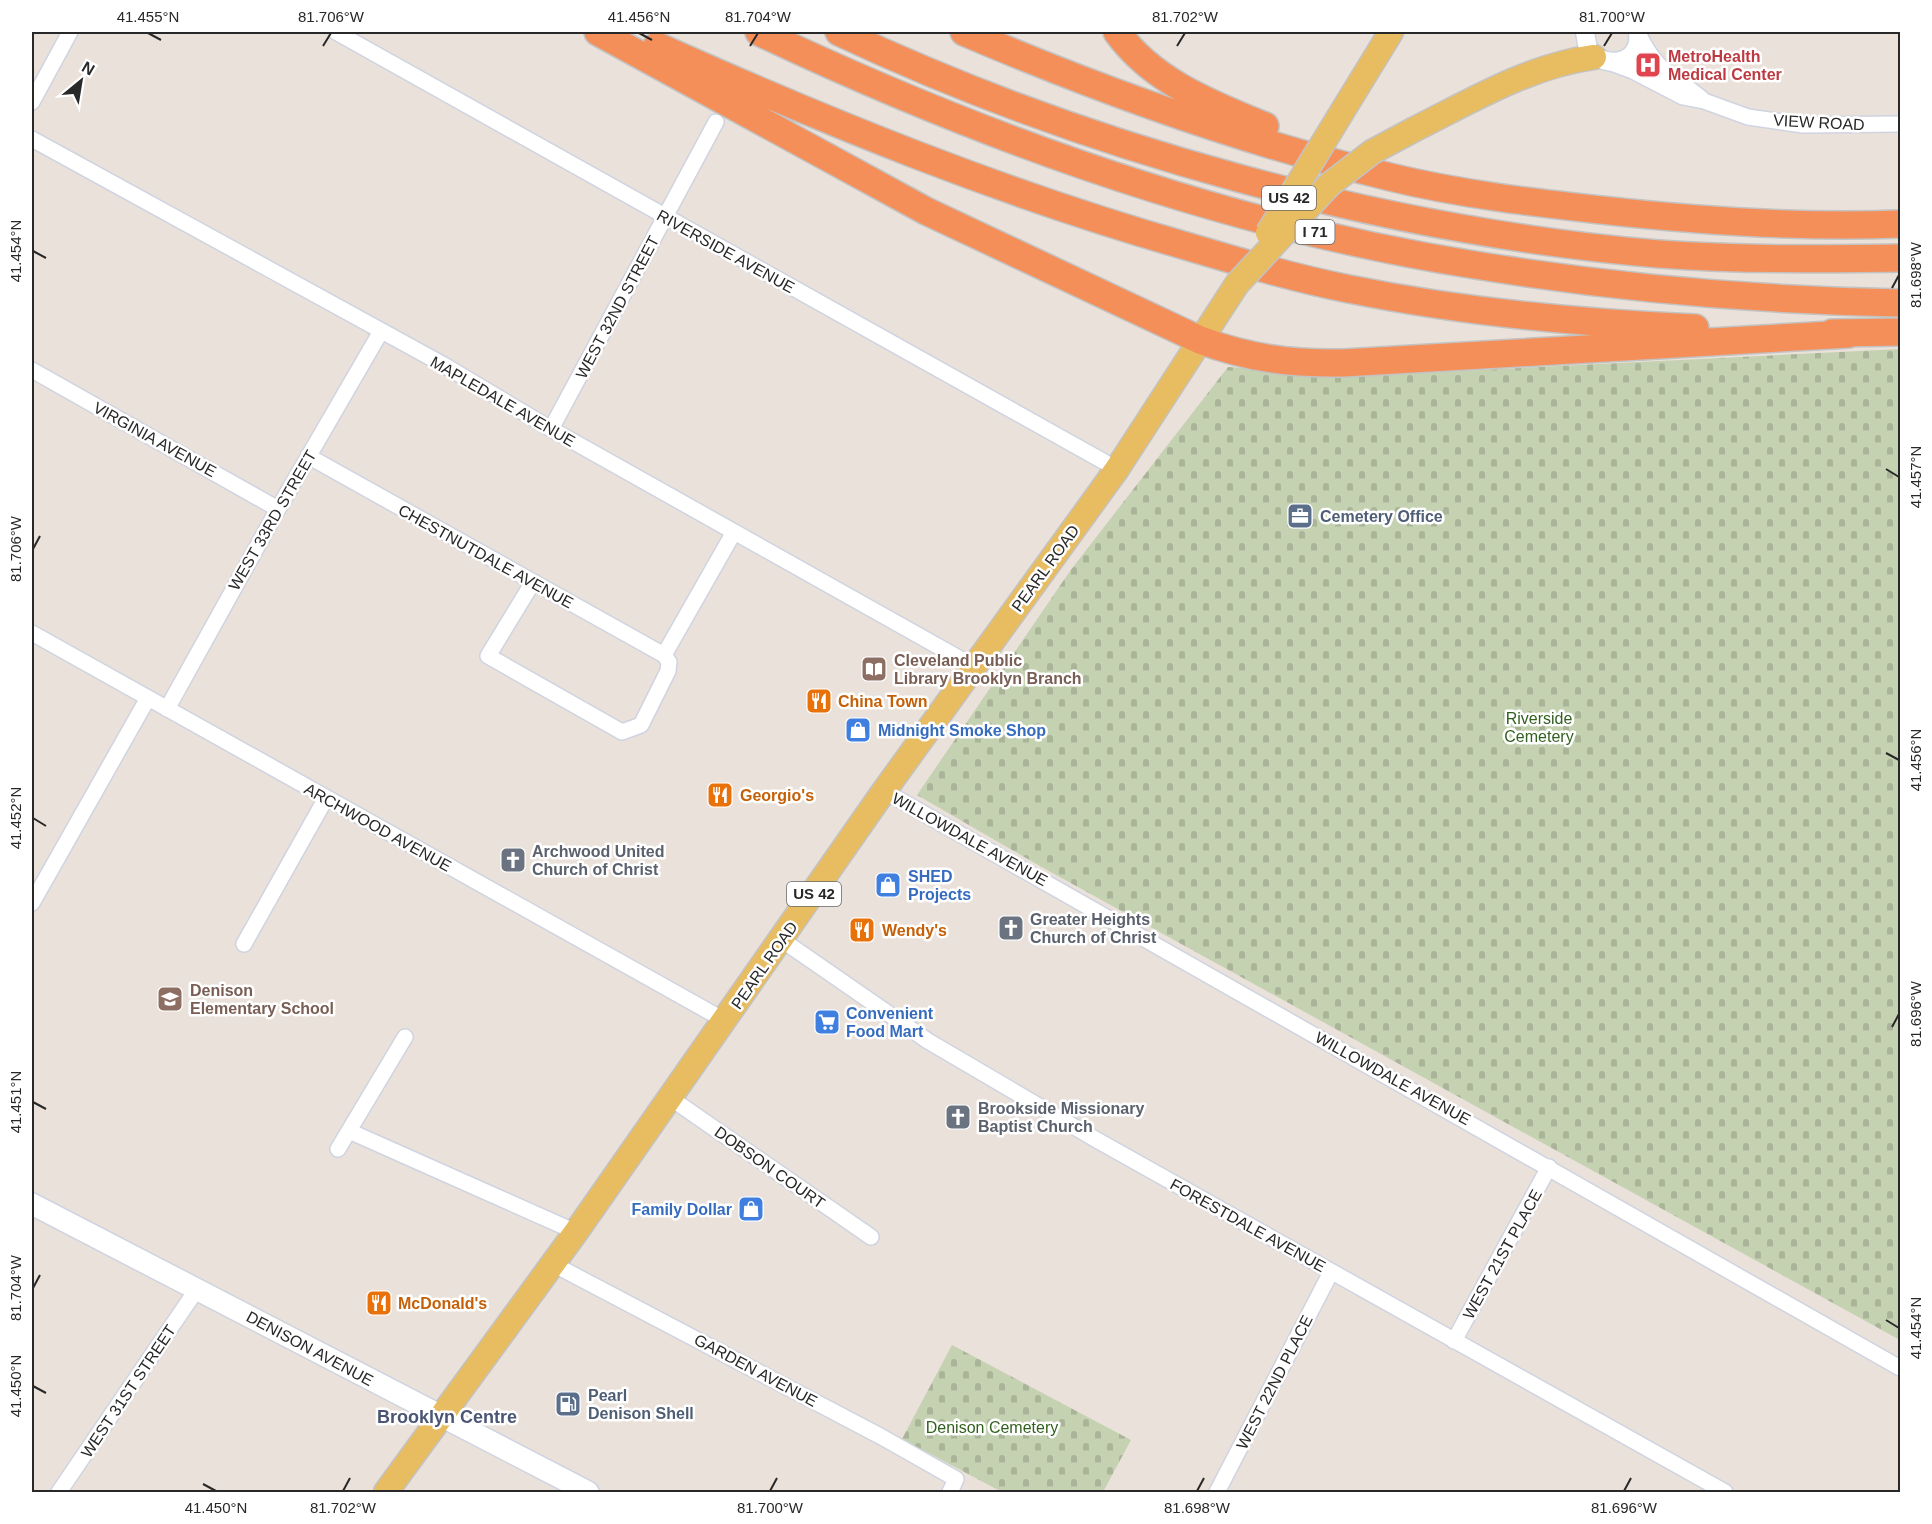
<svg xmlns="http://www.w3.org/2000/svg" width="1932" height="1524" font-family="Arial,sans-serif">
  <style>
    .cemetery { fill: url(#cemetery-stones) }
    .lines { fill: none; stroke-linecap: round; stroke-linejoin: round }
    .minor-casing { stroke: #cfd4e0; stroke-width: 18 }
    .tertiary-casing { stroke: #cfd4e0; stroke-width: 21 }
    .secondary-casing { stroke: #cfd4e0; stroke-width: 24 }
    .primary-casing { stroke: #c3c3c3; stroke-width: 27 }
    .motorway-casing { stroke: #c3c3c3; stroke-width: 30 }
    .minor { stroke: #fff; stroke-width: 15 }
    .tertiary { stroke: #fff; stroke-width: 18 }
    .secondary { stroke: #fff; stroke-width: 21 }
    .primary { stroke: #e8bc60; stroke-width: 24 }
    .motorway { stroke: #f58f59; stroke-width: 27 }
    .primary-bridge-casing { stroke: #c3c3c3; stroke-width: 27; stroke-linecap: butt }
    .primary-bridge { stroke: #e8bc60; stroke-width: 24 }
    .ticks { fill: none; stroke: #282828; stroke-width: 2 }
    .labels { text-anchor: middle; stroke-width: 5; stroke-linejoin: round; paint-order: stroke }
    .shield { fill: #fff; stroke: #686868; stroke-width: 1.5 }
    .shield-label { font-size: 15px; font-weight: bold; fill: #282828 }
    .health-label { font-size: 16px; font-weight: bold; fill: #be3a42; stroke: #fff; text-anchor: start }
    .street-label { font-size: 16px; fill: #282828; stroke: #fff }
    .service-label { font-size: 16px; font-weight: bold; fill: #4e5e75; stroke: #fff; text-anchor: start }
    .education-label { font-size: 16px; font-weight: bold; fill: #785e54; stroke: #fff; text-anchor: start }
    .food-label { font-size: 16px; font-weight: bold; fill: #c56008; stroke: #fff; text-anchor: start }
    .park-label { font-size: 16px; fill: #315f1d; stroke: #fff }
    .shop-label { font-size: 16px; font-weight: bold; fill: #366cbe; stroke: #fff; text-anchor: start }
    .worship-label { font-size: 16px; font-weight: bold; fill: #5b616d; stroke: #fff; text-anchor: start }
    .neighbourhood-label { font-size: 18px; font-weight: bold; fill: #4b5675; stroke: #fff }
    .neatline { fill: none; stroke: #282828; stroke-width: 2 }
    .ticks-label { font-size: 15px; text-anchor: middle; fill: #282828 }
  </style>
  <defs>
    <pattern id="cemetery-stones" width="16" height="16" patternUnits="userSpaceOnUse" patternTransform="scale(1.5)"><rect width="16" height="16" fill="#c5d2b2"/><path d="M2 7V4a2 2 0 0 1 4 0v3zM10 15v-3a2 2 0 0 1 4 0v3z" fill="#a9b499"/></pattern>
  </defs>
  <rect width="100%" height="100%" fill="#eae1da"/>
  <path class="cemetery" d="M1900,349V1340L1038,865L917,795L1070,571L1228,367L1359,376Z
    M952,1345L1131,1440L1103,1492H1002L902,1439Z"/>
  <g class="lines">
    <g class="minor-casing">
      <path id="minor" d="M336,32L1117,469
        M1639,35C1657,72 1672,74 1702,99
        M1611,63L1633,71L1683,97L1704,101L1748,117L1803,125L1900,124
        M32,102L70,32
        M32,139L442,364L551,429L973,666
        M32,370L278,509
        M551,429L716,122
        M308,456L664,655L669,662L668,671L641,725L622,732L488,656L533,582
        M32,633L724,1020
        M664,655L734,532
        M167,709L278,509L380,333
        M884,791L1900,1368
        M32,903L148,698
        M782,940L928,1041L1095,1139L1725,1492
        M244,944L326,798
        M669,1097L871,1237
        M349,1131L576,1232
        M338,1149L405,1037
        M553,1264L880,1436L956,1479L950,1492
        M1454,1341L1549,1167
        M59,1492L197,1289
        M1217,1492L1331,1272"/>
    </g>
    <g class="tertiary-casing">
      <path id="tertiary" d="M1585,32L1588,50C1607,71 1642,63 1638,32"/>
    </g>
    <g class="secondary-casing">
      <path id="secondary" d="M32,1204L588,1492"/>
    </g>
    <g class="primary-casing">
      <path id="primary" d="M1342,112L1391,32
        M1415,129C1473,100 1529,66 1594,57
        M386,1492L576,1232L884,791L1117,469L1237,284"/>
    </g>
    <g class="motorway-casing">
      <path id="motorway" d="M598,32L926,211L1200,340C1248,358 1292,364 1343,363L1849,334
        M759,32C985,139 1227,226 1475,265C1616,288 1758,300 1900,303
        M839,32C1087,149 1385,231 1659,254C1739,260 1820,259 1900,258
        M964,32C1102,91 1244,142 1390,177C1459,194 1530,202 1601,210C1701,221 1800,228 1900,224
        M1117,32C1152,81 1211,104 1265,126
        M657,46C829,123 1004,194 1186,246C1240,262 1294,278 1349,289C1463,312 1579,323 1695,328
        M1832,333L1900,332"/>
    </g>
    <use href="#minor" class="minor"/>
    <use href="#tertiary" class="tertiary"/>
    <use href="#secondary" class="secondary"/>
    <use href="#primary" class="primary"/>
    <use href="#motorway" class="motorway"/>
    <g class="primary-bridge-casing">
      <path id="primary-bridge" d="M1268,233L1342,112
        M1237,284L1329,185L1372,152L1415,129"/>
    </g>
    <use href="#primary-bridge" class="primary-bridge"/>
  </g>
  <path class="ticks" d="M148,33L161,40M639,33L652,40M323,46L331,33M750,46L758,33M1177,46L1185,33M1604,46L1612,33M33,251L46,258M1892,288L1899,275M1886,469L1899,477M33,549L40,536M1886,753L1899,760M33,818L46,826M1892,1027L1899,1014M33,1102L46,1109M33,1288L40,1275M1886,1320L1899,1328M33,1386L46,1393M203,1484L216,1491M343,1491L350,1478M770,1491L777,1478M1197,1491L1204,1478M1624,1491L1631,1478"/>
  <defs>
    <g id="hospital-square" transform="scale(1.35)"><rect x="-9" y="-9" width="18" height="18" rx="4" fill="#e0444e" stroke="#fff"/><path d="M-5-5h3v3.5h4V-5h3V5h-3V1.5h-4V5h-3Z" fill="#fff"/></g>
    <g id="office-square" transform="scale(1.35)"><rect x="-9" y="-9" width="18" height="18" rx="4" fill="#5c6f8a" stroke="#fff"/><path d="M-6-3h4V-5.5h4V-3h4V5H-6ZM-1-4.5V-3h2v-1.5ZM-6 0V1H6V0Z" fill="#fff"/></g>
    <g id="library-square" transform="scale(1.35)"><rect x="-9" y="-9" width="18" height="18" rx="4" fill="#8d6e63" stroke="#fff"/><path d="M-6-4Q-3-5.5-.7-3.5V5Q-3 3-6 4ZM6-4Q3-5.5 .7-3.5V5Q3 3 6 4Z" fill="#fff"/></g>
    <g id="restaurant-square" transform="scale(1.35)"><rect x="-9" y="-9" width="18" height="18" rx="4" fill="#e8710a" stroke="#fff"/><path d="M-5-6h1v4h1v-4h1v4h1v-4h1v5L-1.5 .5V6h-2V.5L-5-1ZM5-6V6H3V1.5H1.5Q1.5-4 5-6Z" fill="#fff"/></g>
    <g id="shop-square" transform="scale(1.35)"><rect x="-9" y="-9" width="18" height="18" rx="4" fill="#3f7fe0" stroke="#fff"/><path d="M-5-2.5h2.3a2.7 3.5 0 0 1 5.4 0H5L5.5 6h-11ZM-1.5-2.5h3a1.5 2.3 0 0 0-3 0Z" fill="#fff"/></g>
    <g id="church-square" transform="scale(1.35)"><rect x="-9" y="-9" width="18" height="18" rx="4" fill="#6b7280" stroke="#fff"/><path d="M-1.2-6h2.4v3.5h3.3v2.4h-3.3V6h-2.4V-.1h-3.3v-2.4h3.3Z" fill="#fff"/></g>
    <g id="school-square" transform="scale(1.35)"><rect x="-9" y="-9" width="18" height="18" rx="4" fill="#8d6e63" stroke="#fff"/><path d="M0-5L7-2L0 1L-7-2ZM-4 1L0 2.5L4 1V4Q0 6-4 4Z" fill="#fff"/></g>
    <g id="supermarket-square" transform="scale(1.35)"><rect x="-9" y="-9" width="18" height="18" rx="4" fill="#3f7fe0" stroke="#fff"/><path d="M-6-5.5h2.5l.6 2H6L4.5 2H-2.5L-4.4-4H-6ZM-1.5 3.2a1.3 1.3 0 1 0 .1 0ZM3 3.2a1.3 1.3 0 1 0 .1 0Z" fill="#fff"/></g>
    <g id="fuel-square" transform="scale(1.35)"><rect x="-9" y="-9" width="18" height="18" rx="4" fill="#5c6f8a" stroke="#fff"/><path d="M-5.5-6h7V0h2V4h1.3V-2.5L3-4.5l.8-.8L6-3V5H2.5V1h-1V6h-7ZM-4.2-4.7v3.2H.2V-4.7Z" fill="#fff"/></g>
  </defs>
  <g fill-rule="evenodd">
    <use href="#hospital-square" x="1648" y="65"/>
    <use href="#office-square" x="1300" y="516"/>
    <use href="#library-square" x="874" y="669"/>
    <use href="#restaurant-square" x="819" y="701"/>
    <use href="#shop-square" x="858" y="730"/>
    <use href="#restaurant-square" x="720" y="795"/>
    <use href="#church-square" x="513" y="860"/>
    <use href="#shop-square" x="888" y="885"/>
    <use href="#church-square" x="1011" y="928"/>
    <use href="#restaurant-square" x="862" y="930"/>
    <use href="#school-square" x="170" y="999"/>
    <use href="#supermarket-square" x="827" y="1022"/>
    <use href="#church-square" x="958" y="1117"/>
    <use href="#shop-square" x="751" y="1209"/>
    <use href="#restaurant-square" x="379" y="1303"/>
    <use href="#fuel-square" x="568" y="1404"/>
  </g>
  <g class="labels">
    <g class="shield">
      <rect x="1262" y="186" width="54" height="24" rx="4.5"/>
      <rect x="1295.5" y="220" width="39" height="24" rx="4.5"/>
      <rect x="787" y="882" width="54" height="24" rx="4.5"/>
    </g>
    <g class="shield-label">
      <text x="1289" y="203">US 42</text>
      <text x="1315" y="237">I 71</text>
      <text x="814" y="899">US 42</text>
    </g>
    <g class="health-label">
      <text x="1668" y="62">MetroHealth<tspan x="1668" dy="18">Medical Center</tspan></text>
    </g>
    <g class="street-label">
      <text transform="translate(1819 122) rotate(3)" y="6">VIEW ROAD</text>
      <text transform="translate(726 251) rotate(29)" y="6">RIVERSIDE AVENUE</text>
      <text transform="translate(617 307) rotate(-62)" y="6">WEST 32ND STREET</text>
      <text transform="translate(503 401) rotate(30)" y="6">MAPLEDALE AVENUE</text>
      <text transform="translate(155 439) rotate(29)" y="6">VIRGINIA AVENUE</text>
      <text transform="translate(272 520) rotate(-60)" y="6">WEST 33RD STREET</text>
      <text transform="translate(486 556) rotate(29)" y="6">CHESTNUTDALE AVENUE</text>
      <text transform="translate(1045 568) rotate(-54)" y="6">PEARL ROAD</text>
      <text transform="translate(378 827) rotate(29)" y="6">ARCHWOOD AVENUE</text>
      <text transform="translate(970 839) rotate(29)" y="6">WILLOWDALE AVENUE</text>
      <text transform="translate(764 965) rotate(-55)" y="6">PEARL ROAD</text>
      <text transform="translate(1393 1078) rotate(29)" y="6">WILLOWDALE AVENUE</text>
      <text transform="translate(770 1167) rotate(35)" y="6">DOBSON COURT</text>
      <text transform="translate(1248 1225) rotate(29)" y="6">FORESTDALE AVENUE</text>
      <text transform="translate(1502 1254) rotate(-61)" y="6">WEST 21ST PLACE</text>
      <text transform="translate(310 1348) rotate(28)" y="6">DENISON AVENUE</text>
      <text transform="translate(756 1370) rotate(28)" y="6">GARDEN AVENUE</text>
      <text transform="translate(1274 1382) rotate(-63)" y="6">WEST 22ND PLACE</text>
      <text transform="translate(128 1391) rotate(-56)" y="6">WEST 31ST STREET</text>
    </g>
    <g class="service-label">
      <text x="1320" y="522">Cemetery Office</text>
      <text x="588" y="1401">Pearl<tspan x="588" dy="18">Denison Shell</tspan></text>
    </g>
    <g class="education-label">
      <text x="894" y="666">Cleveland Public<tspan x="894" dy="18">Library Brooklyn Branch</tspan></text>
      <text x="190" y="996">Denison<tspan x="190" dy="18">Elementary School</tspan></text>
    </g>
    <g class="food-label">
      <text x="838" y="707">China Town</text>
      <text x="740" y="801">Georgio's</text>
      <text x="882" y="936">Wendy's</text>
      <text x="398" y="1309">McDonald's</text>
    </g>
    <g class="park-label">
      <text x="1539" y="724">Riverside<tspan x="1539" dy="18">Cemetery</tspan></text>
      <text x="992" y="1433">Denison Cemetery</text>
    </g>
    <g class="shop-label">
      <text x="878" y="736">Midnight Smoke Shop</text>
      <text x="908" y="882">SHED<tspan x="908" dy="18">Projects</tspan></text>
      <text x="846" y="1019">Convenient<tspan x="846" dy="18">Food Mart</tspan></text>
      <text x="732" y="1215" text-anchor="end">Family Dollar</text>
    </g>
    <g class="worship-label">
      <text x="532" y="857">Archwood United<tspan x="532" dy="18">Church of Christ</tspan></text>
      <text x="1030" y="925">Greater Heights<tspan x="1030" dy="18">Church of Christ</tspan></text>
      <text x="978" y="1114">Brookside Missionary<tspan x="978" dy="18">Baptist Church</tspan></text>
    </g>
    <g class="neighbourhood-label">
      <text x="447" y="1423">Brooklyn Centre</text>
    </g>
  </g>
  <rect width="1932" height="1524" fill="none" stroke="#ffffff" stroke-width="66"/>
  <g transform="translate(81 81) rotate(30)" stroke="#ffffff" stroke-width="4.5" paint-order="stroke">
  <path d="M0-4.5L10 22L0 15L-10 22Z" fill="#282828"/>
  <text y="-9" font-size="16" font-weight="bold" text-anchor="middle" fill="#282828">N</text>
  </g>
  <rect x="33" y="33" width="1866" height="1458" class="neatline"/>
  <g class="ticks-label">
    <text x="148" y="22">41.455°N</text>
    <text x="331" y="22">81.706°W</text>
    <text x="639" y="22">41.456°N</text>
    <text x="758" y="22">81.704°W</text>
    <text x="1185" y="22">81.702°W</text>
    <text x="1612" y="22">81.700°W</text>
    <text transform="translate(16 251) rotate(-90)" y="5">41.454°N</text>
    <text transform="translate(1916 275) rotate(-90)" y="5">81.698°W</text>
    <text transform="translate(1916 477) rotate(-90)" y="5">41.457°N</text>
    <text transform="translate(16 549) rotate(-90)" y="5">81.706°W</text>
    <text transform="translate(1916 760) rotate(-90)" y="5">41.456°N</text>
    <text transform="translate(16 818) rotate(-90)" y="5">41.452°N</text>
    <text transform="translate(1916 1014) rotate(-90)" y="5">81.696°W</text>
    <text transform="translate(16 1102) rotate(-90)" y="5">41.451°N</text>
    <text transform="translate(16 1288) rotate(-90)" y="5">81.704°W</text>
    <text transform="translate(1916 1328) rotate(-90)" y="5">41.454°N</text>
    <text transform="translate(16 1386) rotate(-90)" y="5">41.450°N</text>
    <text x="216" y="1513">41.450°N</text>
    <text x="343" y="1513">81.702°W</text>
    <text x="770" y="1513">81.700°W</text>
    <text x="1197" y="1513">81.698°W</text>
    <text x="1624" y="1513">81.696°W</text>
  </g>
</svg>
